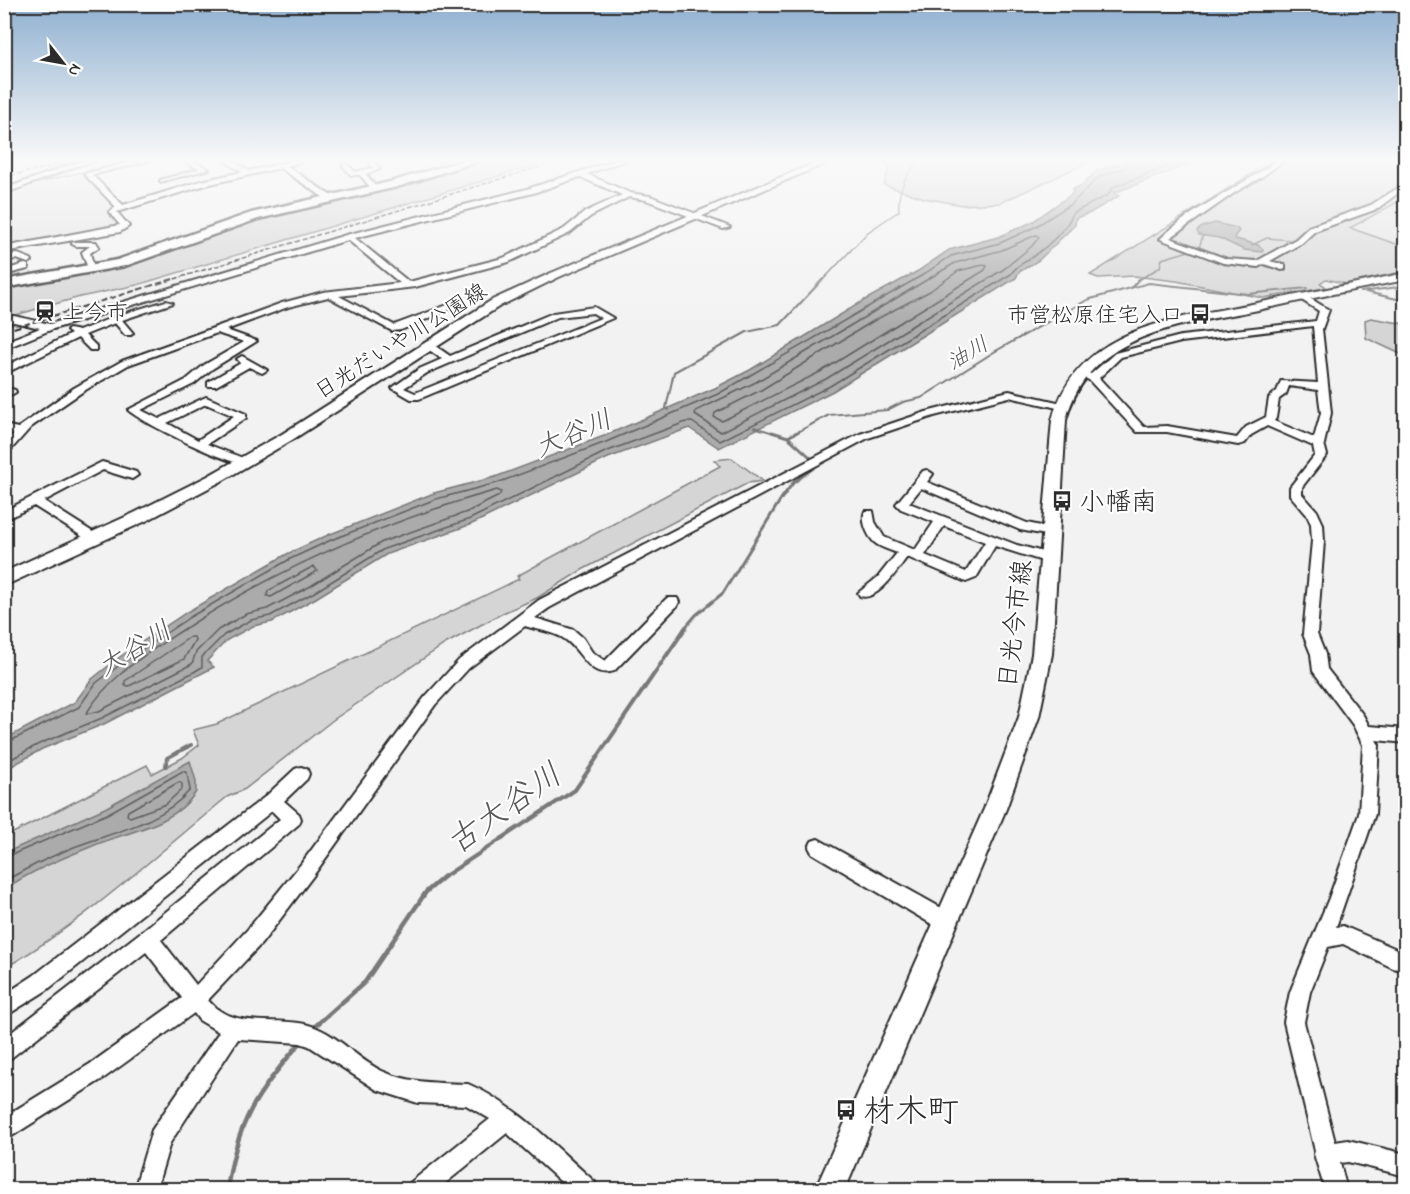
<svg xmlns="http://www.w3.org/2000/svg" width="1410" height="1194" font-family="'Indie Flower','Klee One',sans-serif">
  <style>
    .built { fill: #e3e3e3 }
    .green { fill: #d5d5d5; stroke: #808080; stroke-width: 1.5 }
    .water { fill: #ababab; stroke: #787878; stroke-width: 1.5 }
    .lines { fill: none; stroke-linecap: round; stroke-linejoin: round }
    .shore-far1 { stroke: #5e5e5e; stroke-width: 1.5 }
    .shore { stroke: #5e5e5e; stroke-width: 2 }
    .stream-far4 { stroke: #787878; stroke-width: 1.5 }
    .stream-far3 { stroke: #787878; stroke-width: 2 }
    .stream-far2 { stroke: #787878; stroke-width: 3 }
    .stream-far1 { stroke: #787878; stroke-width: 4 }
    .stream { stroke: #787878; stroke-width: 4.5 }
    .minor-casing { stroke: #2b2b2b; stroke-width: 4 }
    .major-casing { stroke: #2b2b2b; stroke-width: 4 }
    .highway-casing { stroke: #2b2b2b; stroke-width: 5 }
    .minor { fill: #fff; fill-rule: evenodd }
    .major { fill: #fff; fill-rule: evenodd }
    .highway { fill: #fff; fill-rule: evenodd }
    .rail-far1 { stroke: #2b2b2b; stroke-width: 1.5; stroke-dasharray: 5 2; stroke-linecap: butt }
    .rail { stroke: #2b2b2b; stroke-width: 2; stroke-dasharray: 7 3; stroke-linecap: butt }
    .labels { text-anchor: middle; stroke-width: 4.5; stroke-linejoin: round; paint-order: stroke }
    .far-poi-label { font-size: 22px; fill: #2b2b2b; stroke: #fff; text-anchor: start }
    .far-street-label { font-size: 22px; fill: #2b2b2b; stroke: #fff }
    .far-water-label { font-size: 22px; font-style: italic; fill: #585858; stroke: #fff }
    .poi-label { font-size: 26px; fill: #2b2b2b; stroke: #fff; text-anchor: start }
    .street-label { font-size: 26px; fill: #2b2b2b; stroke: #fff }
    .water-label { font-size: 27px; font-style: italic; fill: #585858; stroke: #fff }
    .near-poi-label { font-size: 32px; fill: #2b2b2b; stroke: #fff; text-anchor: start }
    .near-water-label { font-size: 33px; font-style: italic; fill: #585858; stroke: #fff }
  </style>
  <rect width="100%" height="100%" fill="#f2f2f2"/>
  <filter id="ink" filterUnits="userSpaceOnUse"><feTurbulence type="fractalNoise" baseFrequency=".0167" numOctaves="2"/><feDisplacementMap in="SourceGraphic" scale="12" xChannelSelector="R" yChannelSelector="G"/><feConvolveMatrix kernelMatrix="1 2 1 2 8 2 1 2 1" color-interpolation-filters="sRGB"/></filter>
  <g filter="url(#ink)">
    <path class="built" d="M83,175L119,208L114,209L123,226L5,249V194L15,189Z
      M1405,198V247L1349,228L1385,211Z"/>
    <path class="green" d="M480,160H552L137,285L80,297L5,318V285L95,269L233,223L404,184Z
      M863,160H1093L1000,203L962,205L924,198L884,185L890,165L881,162H862Z
      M1273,160H1405V198L1350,228L1405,247V271L1347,284L1326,279L1320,283L1325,286L1324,288L1263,298L1176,281L1134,276L1098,278L1090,275Z
      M1371,318L1405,324V356L1366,338L1365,320Z
      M732,458L763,481L748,483L582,570L537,598L505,612L445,644L333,720L245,789L227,797C155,856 85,921 5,968V837L147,765L152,774L182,758L199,745L193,730L217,724L519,579L517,576L720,466L714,460Z"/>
    <path class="water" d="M1131,160H1200L1114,193L1119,196L1090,213L1076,218L1075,225L1039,260L1019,272L1016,278L833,391L719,448L689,428L608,458L472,524L387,554L316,598L272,622L253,626L227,640L207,661L214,667L104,724L42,749L5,770V739L75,702L92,679L121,656L187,612L287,554L328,535L434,493L495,477L604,436L715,388L750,370L863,301L918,271L949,250L998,237L1032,222L1073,193L1072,190L1082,185L1096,171Z
      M1215,223L1237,228L1239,231L1234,237L1236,239L1258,245L1263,249L1262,252L1244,250L1219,238L1199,235L1197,231L1202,227Z
      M190,761L196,781V792C175,824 134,830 100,843C68,856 34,869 5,889V853L105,808Z"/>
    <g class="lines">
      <path class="shore-far1" d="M1036,235L1039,237L1032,246L1004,269L826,379L721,432L695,415L696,411L756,382L955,263L1002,250Z
        M983,265L987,266L985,270L822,371L722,421L714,417L715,413L761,390L875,320L930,291L958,271Z
        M497,490L501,492L499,496L467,512L382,542L309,587L267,609L246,614L218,630L196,652L192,664L99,711L86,714C108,677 146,654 181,631C279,568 385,521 497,490Z
        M314,566L317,571L271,597L267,596L268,591Z
        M190,637H194L195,640L184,659L129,686L125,685V681Z
        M4,744L79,707L96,683L125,661L190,617L290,559L331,540L436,499L497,483L606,442L718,394L921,276L951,256L1000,243L1035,227L1071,204L1099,177L1126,167L1129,160
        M4,763L39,744L102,718L194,672L202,667V657L224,635L251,620L270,616L313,593L384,549L470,519L605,452L686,422H692L720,441L830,386L1011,274C1017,264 1025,263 1034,256C1048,246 1067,229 1073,213L1108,195L1113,187L1185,160
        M179,782L182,784V789L166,804L130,817L127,815L128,811Z
        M4,858L107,814L183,771L187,773L190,790C162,823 113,832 74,847C52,856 31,866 10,878"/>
      <path class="shore" d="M4,881L13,876"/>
      <path class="stream-far4" d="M24,186L133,160
        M1252,245L1267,238L1290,240
        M822,281L868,232L899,211C897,190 906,175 919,160
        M1137,281L1160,267L1162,259L1199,248L1203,235"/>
      <path class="stream-far3" d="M1131,288L1139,279
        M1361,292L1406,286
        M1366,292L1406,301
        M669,410L666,408L674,372L747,332L780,325L823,279
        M754,427L777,434
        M794,434L829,415L887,410L903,402L921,398L994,352L1087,300L1149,283L1248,294L1307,288"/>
      <path class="stream-far2" d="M772,432L788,437L797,432
        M684,629L696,615L723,593L781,499L793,483L816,466L809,456L788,437"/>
      <path class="stream-far1" d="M166,766L167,758L191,745
        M442,878L575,790L686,627"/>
      <path class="stream" d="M312,1029L365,982L426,892L445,876
        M227,1190C237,1121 257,1092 302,1041"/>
      <g class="minor-casing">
        <path id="minor" d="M84,160H97L77,166L4,194V189Z
          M139,160H151L92,175L123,205L201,181L242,172L223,160H231L249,171L295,160H307L287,166L336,199L329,201L280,168L206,185L120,211L117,212L129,226L120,232L4,252V247L120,225L109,212L116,207L84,174Z
          M182,160H191L209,169L160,182V180L199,169Z
          M616,160H626L587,174L630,193L650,196L730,227L723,229L646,200L629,197L591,216L570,233L509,262L415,287L339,296L394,325L458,301L465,303L401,330L392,331L328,297L288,307L226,330L257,341L212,369L194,384L141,410L159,419L206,397L246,414V418L207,444L248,460V464C232,467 141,422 128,410L186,380L204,365L244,342L217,333L128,365L82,392L31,427L8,453L4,454V444L13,434L4,431V425L18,428L74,388L122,361L282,303L323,292L400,283L348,240L53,329L4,349V342L40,328L14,322L4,323V317L14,316L50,324L346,235L527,189ZM580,177L622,195L585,212L564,229L503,258L409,282L355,238L533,193ZM206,404L234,416L198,440L167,423Z
          M1278,160H1285L1263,176L1234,193L1170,238L1227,259L1257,261L1296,239L1309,227L1371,205L1398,188L1406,178V187L1377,209L1315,231L1302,243L1270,261L1285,265V269L1282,270L1264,264L1258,267L1223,263L1160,239C1193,207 1240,187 1278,160Z
          M369,161H373L380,169L366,174L378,190L374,192L360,175H351L342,165L347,164L355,172L373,168Z
          M73,242H96L99,247L90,253L95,271H89L82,252L90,246H76L72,244Z
          M18,254L31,259L32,261L28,263L17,259L4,260V255Z
          M25,264L28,265V269L4,275V270Z
          M1303,294L1329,310L1322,329L1331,413L1324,444L1327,455L1302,487V494L1317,511L1323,524L1324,541L1317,634L1325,654L1327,669L1363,715L1369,726L1406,729V743L1376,740L1379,745L1375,814L1336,927L1343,926L1401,951H1406V971L1393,968L1343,944L1328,947L1310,992L1304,1022L1335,1142L1348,1140L1406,1154V1176L1348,1162L1340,1163L1347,1190H1325L1314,1154L1315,1151L1284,1022L1290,992L1329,898L1359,814L1363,745L1353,725L1313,671L1311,654L1303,634L1312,541L1311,524L1307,515L1290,495V487L1315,455L1313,446L1267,426L1251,435L1245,443L1238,445L1167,432H1137L1089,380L1075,374L1080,371L1091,374L1115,353L1181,336L1316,321L1319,311L1300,299V295ZM1313,326L1318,383L1281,381L1277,391L1269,398L1266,417L1246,427L1237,438L1167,426L1144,427L1099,378L1121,357L1181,342ZM1289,386L1318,390L1321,413L1314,438L1274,421L1276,418L1279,399L1286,394Z
          M166,301L173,303L122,320L133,333L131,335H125L115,323L85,335L96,346V350H90L78,338L4,374V367L71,334L67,331L69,329L79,331L116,316Z
          M594,307L613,318L419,399H411L392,388L419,369L442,359L425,347V343H431L450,356L553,313ZM593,313L601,318L415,393L404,388L427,373L558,317Z
          M242,356L267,370L262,373L249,367L216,386H208V382L241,363L237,359Z
          M4,387L15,390L16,392L11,395L4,393Z
          M1009,391L1066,404L1067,406L1062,409L1009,397L934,416L868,438L549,608L535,618L574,630L583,638L592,652L605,661L667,598H677L679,602L677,606L614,671C589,679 582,651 566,640C556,632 537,630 525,626L469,668L435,705L313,876L262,943L208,1000C230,1028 268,1018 299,1023C332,1027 353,1057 382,1071C408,1083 440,1083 468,1084C517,1105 555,1147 595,1182L598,1190H570L507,1133L437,1190H408L411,1182L490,1119L466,1105L418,1103L377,1090L309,1046L300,1043L238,1039L170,1143L156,1190H134L152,1130L219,1032L199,1020L194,1013L104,1078L4,1141V1117L90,1064L182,998L146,952L11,1058L4,1061V1038L141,932L280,819L272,811L47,990L4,1017V995L33,976L266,796L295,769L301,767L307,769L309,774L307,779L284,801L299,814L301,819L299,824L161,940L196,985L248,929L301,864L425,697L459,660L539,600L860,434L926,412Z
          M102,462L136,472L138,475L132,479L103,470L44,501L99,536L101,539L99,542H91L34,506L4,520V511Z
          M927,470L933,474L927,482L1027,523L1055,529L1057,532L1051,536L1020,530L921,488L909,503L1017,545L1054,555L1055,558L1054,561L1049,563L995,546L976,578L966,582L907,557C898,569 878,602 860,596L858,593L878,577L897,553C890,550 879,547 874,542C867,535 861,520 865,511H873L875,522L884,537L915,550L934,522L901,509L896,504L923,471ZM944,526L985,542L966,572L925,555Z
          M818,839L954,915L956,922L954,929L947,931L940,929L812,853L809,847L812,841Z"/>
      </g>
      <g class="major-casing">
        <path id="major" d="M822,160H834L559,277L500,306L292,440L220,482L146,521L4,586V572L134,513L208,476L282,434L492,300L551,273Z
          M1406,273V280C1356,289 1307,299 1258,310C1183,325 1089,331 1066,420L1052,654L1039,717L1006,809L845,1190H815L984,809L1019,717L1032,654L1052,420C1078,325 1176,319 1257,303C1307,293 1356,283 1406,273Z"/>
      </g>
      <g class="highway-casing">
        <path id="highway" d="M465,160H481L397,187L258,219L125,266L4,288V280L117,260L251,213L390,182Z"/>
      </g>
      <use href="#minor" class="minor"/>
      <use href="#major" class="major"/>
      <use href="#highway" class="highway"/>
      <path class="rail-far1" d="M4,177L84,160
        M168,281L562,160"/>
      <path class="rail" d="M4,331L173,279"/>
    </g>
  </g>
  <linearGradient id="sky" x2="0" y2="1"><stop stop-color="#8fb0d0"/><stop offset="0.49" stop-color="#f9f9f9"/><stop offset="1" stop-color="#f9f9f9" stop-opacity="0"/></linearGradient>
  <rect width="1410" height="327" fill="url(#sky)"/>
  <defs>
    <g id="station-bare" transform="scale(1.62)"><path d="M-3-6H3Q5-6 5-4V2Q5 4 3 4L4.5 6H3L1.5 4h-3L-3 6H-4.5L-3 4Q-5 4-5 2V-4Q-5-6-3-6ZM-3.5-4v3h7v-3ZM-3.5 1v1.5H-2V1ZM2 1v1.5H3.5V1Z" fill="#2b2b2b" stroke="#fff" stroke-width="2.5" paint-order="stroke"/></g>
    <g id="bus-bare" transform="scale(1.62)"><path d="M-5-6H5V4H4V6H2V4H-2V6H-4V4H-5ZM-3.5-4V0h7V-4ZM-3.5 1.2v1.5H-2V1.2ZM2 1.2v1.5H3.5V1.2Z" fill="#2b2b2b" stroke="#fff" stroke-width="2.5" paint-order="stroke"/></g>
  </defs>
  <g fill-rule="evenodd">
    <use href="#station-bare" x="45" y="311"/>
    <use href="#bus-bare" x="1200" y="314"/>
    <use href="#bus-bare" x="1062" y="501"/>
    <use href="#bus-bare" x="846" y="1110"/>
  </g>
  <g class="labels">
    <g class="far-poi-label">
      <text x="62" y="319">上今市</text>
      <text x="1183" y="322" text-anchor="end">市営松原住宅入口</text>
    </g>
    <g class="far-street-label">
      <text transform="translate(400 340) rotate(-32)" y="8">日光だいや川公園線</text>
    </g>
    <g class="far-water-label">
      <text transform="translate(967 352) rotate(-30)" y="8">油川</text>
    </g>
    <g class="poi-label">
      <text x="1079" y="510">小幡南</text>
    </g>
    <g class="street-label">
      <text transform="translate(1014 624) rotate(-83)" y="9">日光今市線</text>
    </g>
    <g class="water-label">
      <text transform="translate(573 433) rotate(-23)" y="9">大谷川</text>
      <text transform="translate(134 648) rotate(-31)" y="9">大谷川</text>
    </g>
    <g class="near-poi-label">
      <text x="863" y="1121">材木町</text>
    </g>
    <g class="near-water-label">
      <text transform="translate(503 807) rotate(-35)" y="12">古大谷川</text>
    </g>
  </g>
  <rect width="1410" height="1194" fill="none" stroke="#fff" stroke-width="24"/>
  <rect x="12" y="12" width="1386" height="1170" fill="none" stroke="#2b2b2b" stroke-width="2" filter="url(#ink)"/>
  <g transform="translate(63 63) rotate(121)" stroke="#ffffff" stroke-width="4.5" paint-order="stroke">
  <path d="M0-4.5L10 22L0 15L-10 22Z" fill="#2b2b2b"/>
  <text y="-9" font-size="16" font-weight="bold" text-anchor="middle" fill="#2b2b2b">N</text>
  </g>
</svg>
